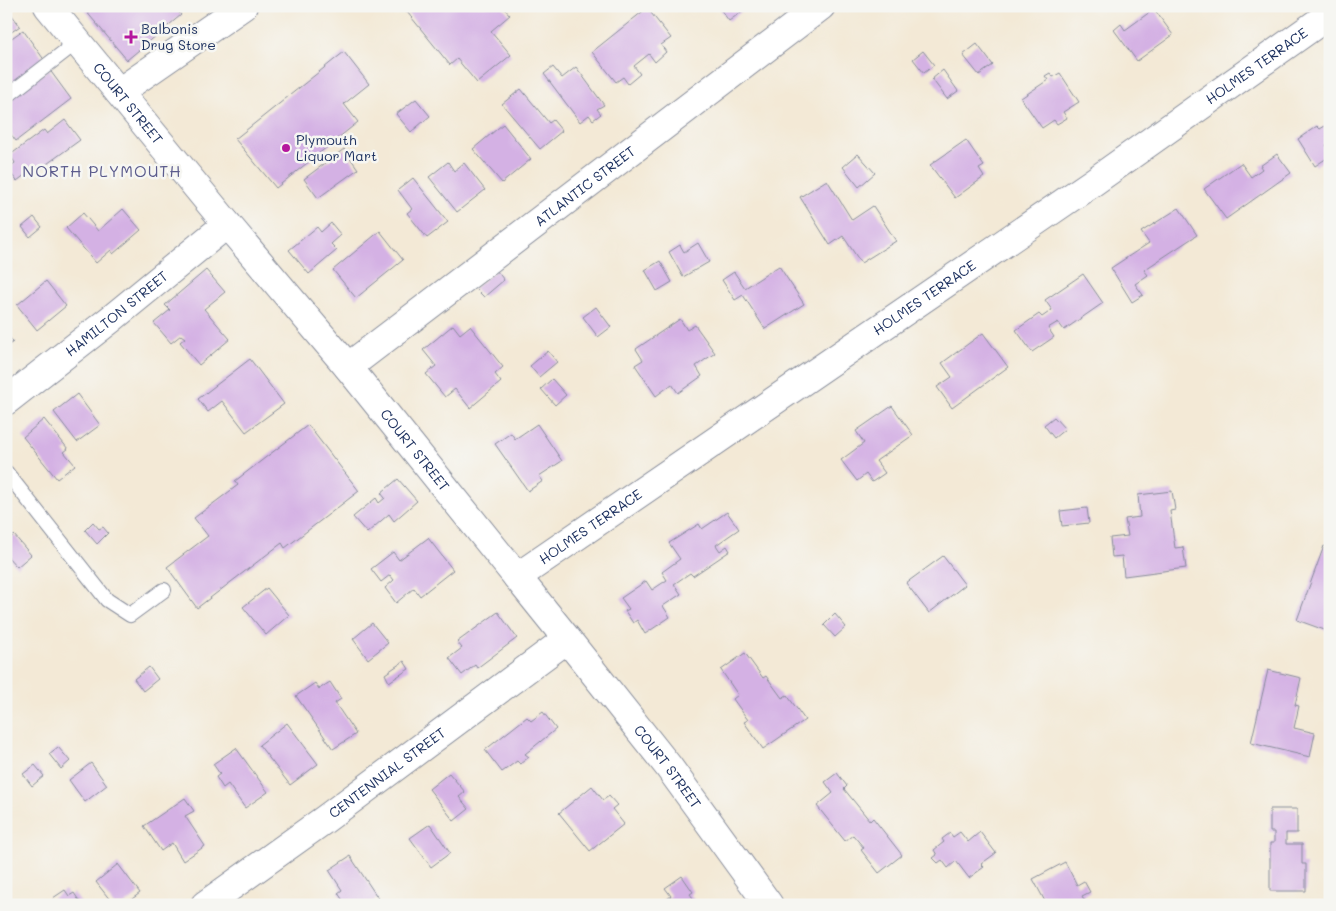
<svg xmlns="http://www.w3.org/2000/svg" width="1336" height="911" font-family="Mali,sans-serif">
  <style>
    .building { fill: #d4b1e4 }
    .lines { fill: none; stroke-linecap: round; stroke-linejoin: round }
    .service-casing { stroke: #878c9a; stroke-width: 16 }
    .minor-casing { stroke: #878c9a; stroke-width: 30 }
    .primary-casing { stroke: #878c9a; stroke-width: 30 }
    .service { stroke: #fff; stroke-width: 14 }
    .minor { stroke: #fff; stroke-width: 28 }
    .primary { stroke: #fff; stroke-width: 28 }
    .poi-dot { fill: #b5179e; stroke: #f6f6f2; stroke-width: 2 }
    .labels { text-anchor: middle; stroke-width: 5; stroke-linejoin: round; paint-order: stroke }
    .poi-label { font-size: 14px; fill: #1b2f5e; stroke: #f6f6f2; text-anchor: start }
    .street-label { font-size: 14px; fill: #1b2f5e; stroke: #f6f6f2 }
    .quarter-label { font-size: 16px; letter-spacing: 1px; fill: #5c5c8d; stroke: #f6f6f2 }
  </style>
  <rect width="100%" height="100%" fill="#f6f6f2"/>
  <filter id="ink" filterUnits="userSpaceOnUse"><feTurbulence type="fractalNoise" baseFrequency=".02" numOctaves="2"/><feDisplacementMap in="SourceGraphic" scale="10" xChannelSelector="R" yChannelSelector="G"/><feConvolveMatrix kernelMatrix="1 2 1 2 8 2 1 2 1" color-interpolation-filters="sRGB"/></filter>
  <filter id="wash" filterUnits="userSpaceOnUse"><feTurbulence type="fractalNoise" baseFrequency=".0096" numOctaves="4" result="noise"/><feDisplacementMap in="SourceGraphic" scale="20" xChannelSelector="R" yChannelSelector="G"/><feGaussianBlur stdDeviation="1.12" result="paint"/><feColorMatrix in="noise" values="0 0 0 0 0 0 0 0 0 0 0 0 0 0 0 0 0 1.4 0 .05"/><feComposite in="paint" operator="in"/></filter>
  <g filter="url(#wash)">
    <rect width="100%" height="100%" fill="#f3e9d6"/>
    <g id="blocks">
      <path class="building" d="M89,6H174L181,15L127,60L85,10Z
        M404,6H502L510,15L491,31L511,55L477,83L457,59L450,65L403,7Z
        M718,6H749L729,21Z
        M647,8L671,38L661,45L666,52L655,62L649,54L634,66L640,74L628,84L623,77L616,82L592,52Z
        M1154,9L1173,35L1137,61L1114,30L1121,24L1125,30Z
        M8,10L20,26L6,36V12Z
        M23,30L45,61L6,89V42Z
        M977,44L993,65L979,75L963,55Z
        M923,51L934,65L924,73L913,59Z
        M344,52L369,84L344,104L358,122L276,188L235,139Z
        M553,67L562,78L576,67L604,105L597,109L601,114L593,120L589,115L580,122L544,74Z
        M49,69L71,99L16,141L6,128V101Z
        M943,70L958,91L947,99L932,79Z
        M1050,73L1053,77L1060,73L1079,102L1063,112L1067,118L1057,124L1054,120L1042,128L1021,98L1048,80L1045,76Z
        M521,89L549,123L553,120L562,131L540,149L502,104Z
        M416,99L430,116L411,132L396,114Z
        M65,120L80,140L33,174L30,171L17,181L7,169L15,163L10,155L44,130L47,134Z
        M1330,123V142L1326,145L1330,151V156L1315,166L1298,139L1317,126L1320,129Z
        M503,124L531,159L502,183L473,149Z
        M966,140L984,166L979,169L984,177L955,198L930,165Z
        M344,149L358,169L318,198L304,179Z
        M858,154L875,173L859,187L843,167Z
        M1277,154L1291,173L1226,219L1204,189L1241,163L1251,177L1262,169L1260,166Z
        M448,162L454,171L464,163L485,190L457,212L429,177Z
        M413,178L448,222L427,238L407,213L412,209L398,190Z
        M827,180L852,220L873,206L896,241L861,263L843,236L830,245L800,197Z
        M1179,208L1197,235L1144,270L1148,275L1135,284L1143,295L1132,302L1111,268L1149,243L1141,232Z
        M123,209L141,230L113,254L111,250L96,263L66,228L83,213L98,231Z
        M34,217L42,227L30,237L22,227Z
        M331,223L341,235L331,244L337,250L309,274L289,250L317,227L321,232Z
        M380,231L403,260L356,298L333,270Z
        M698,243L709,262L683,277L669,252L680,245L684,252Z
        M660,261L672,282L657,291L645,270Z
        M779,266L804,304L765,329L743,295L735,300L722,280L734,272L745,288Z
        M206,270L225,292L204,309L230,339L199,365L180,342L185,338L181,335L171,343L154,323L170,310L165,305Z
        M496,270L504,280L484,297L475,288Z
        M1083,274L1103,303L1064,330L1058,322L1048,328L1054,337L1032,352L1016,330L1039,314L1042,317L1052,310L1045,300Z
        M46,281L66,306L37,330L17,305Z
        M596,307L611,327L598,337L583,317Z
        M680,319L687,330L695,325L715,353L696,366L702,376L678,393L672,384L656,396L635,365L643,360L636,349Z
        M453,325L460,334L470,326L503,367L495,374L501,382L470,408L455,389L445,397L426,374L436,366L423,350Z
        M6,333L13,342L6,347Z
        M983,333L1008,367L952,408L937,387L952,377L942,363Z
        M548,351L557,362L539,377L530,366Z
        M250,359L284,404L246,432L222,401L208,412L198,399Z
        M552,379L566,395L555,405L541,389Z
        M77,394L100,425L77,442L54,412Z
        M892,406L913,435L876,461L885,473L872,482L866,474L857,481L841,460L864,443L856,431Z
        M1054,417L1065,429L1054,438L1044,425Z
        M44,419L68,449L64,452L75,465L57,479L23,437Z
        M537,424L562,461L539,476L543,481L528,491L495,444L511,433L515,439Z
        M308,425L359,491L285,548L282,543L197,608L167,567L208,536L194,518L238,485L235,481Z
        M398,479L417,501L394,521L389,514L367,533L353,517L376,498L379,503L385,498L381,493Z
        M1172,491L1175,510L1170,511L1175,548L1183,547L1186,568L1124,576L1122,556L1112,557L1110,538L1128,536L1125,519L1140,517L1138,495Z
        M1087,508L1089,523L1062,526L1060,511Z
        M727,512L739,529L716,545L720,551L727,546L730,551L693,576L690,573L674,584L681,594L663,606L670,617L645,634L637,620L633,623L625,611L629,609L621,598L646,581L652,590L667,580L662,572L680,559L669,543L699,524L702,529Z
        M93,522L99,529L103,527L108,533L97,544L85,530Z
        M14,535L31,555L17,567L6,555V542Z
        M428,538L453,570L420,596L414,588L396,603L385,588L394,580L390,575L381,582L371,569L393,552L399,560Z
        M1324,546L1330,548V632L1297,620Z
        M943,556L965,585L929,613L906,583Z
        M267,588L289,615L266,635L243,607Z
        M498,612L517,638L477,668L475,665L462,675L449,658L462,648L457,642Z
        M835,614L846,627L835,637L824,625Z
        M372,623L388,643L368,659L353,639Z
        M745,653L763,678L766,676L782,698L787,695L805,720L763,749L744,722L748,720L733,699L738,695L721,670Z
        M404,661L409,669L389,682L385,674Z
        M149,667L158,679L143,691L134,679Z
        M1268,670L1301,678L1295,705L1299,706L1294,728L1315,733L1310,757L1251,743Z
        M330,682L341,699L335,703L356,734L333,749L296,696L315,683L319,689Z
        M543,712L556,729L525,754L529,757L520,764L517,761L502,772L485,750L527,717L531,721Z
        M287,723L318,764L290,785L259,745Z
        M58,747L70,761L61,769L49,754Z
        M236,748L268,792L245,808L228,784L223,788L216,777L220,774L213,764Z
        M91,763L107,785L85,802L69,780Z
        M35,765L44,776L32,786L23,774Z
        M449,773L465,792L459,797L469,809L454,821L429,789Z
        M837,773L847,786L844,789L870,821L873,818L902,855L879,873L861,850L864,848L853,835L845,841L817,806L833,793L825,782Z
        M592,786L603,800L609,796L617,805L612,809L624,824L590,851L559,813Z
        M185,798L194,811L185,816L205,846L183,861L172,843L161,851L144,826Z
        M1270,809H1297V833H1286V844H1302V864H1306V891H1270V843H1274V832H1270Z
        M430,824L450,853L431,867L410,838Z
        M960,832L968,842L980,832L996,853L981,864L984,867L969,878L956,861L948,868L942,860L938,863L933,858L937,855L934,850L944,842L942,839L950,833L953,837Z
        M350,856L378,898L368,905H346L338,893L342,890L329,870Z
        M1065,862L1077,885L1084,881L1090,892L1082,896L1087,905H1047L1033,879Z
        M118,864L140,893L124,905H114L96,882Z
        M682,876L693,892L690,894L698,905H659L671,896L665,888Z
        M65,890L69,896L74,893L82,905H58L53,898Z"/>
    </g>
  </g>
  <g filter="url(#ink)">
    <use href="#blocks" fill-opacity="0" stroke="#878c9a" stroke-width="1"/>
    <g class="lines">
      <g class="service-casing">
        <path id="service" d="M6,97L77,42
          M6,472L107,600L130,615L164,590"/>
      </g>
      <g class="minor-casing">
        <g id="minor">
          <path d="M119,92L243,6"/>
          <path id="s1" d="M348,367L821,6"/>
          <path id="s2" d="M6,401L111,319L227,224"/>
          <path id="s3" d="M517,577L1092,183L1330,14"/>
          <path id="s4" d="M205,905L324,820L567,639"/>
        </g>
      </g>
      <g class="primary-casing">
        <g id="primary">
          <path id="s5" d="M48,6L227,224L348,367L567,639L668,766L769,905"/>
        </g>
      </g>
      <use href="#service" class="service"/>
      <use href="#minor" class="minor"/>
      <use href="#primary" class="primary"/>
    </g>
  </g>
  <g class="poi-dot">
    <path d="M128.5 29.5h5v5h5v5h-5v5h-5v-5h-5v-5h5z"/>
    <circle cx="286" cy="148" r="5"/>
  </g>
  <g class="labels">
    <g class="poi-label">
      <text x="141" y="34">Balbonis<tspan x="141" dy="16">Drug Store</tspan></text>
      <text x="296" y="145">Plymouth<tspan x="296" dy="16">Liquor Mart</tspan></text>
    </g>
    <g class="street-label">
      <text dy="5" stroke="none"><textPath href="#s3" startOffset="899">HOLMES TERRACE</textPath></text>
      <text dy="5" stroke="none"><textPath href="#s5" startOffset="126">COURT STREET</textPath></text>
      <text dy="5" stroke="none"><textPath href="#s1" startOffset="298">ATLANTIC STREET</textPath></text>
      <text dy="5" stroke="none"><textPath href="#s3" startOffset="494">HOLMES TERRACE</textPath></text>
      <text dy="5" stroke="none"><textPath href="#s2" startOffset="141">HAMILTON STREET</textPath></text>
      <text dy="5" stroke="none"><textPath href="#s5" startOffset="576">COURT STREET</textPath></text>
      <text dy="5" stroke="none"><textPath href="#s3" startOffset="89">HOLMES TERRACE</textPath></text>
      <text dy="5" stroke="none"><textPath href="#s5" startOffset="981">COURT STREET</textPath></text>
      <text dy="5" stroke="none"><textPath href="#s4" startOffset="225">CENTENNIAL STREET</textPath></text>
    </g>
    <g class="quarter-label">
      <text x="102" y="177">NORTH PLYMOUTH</text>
    </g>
  </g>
  <rect width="1336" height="911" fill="none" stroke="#f6f6f2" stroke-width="25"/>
</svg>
